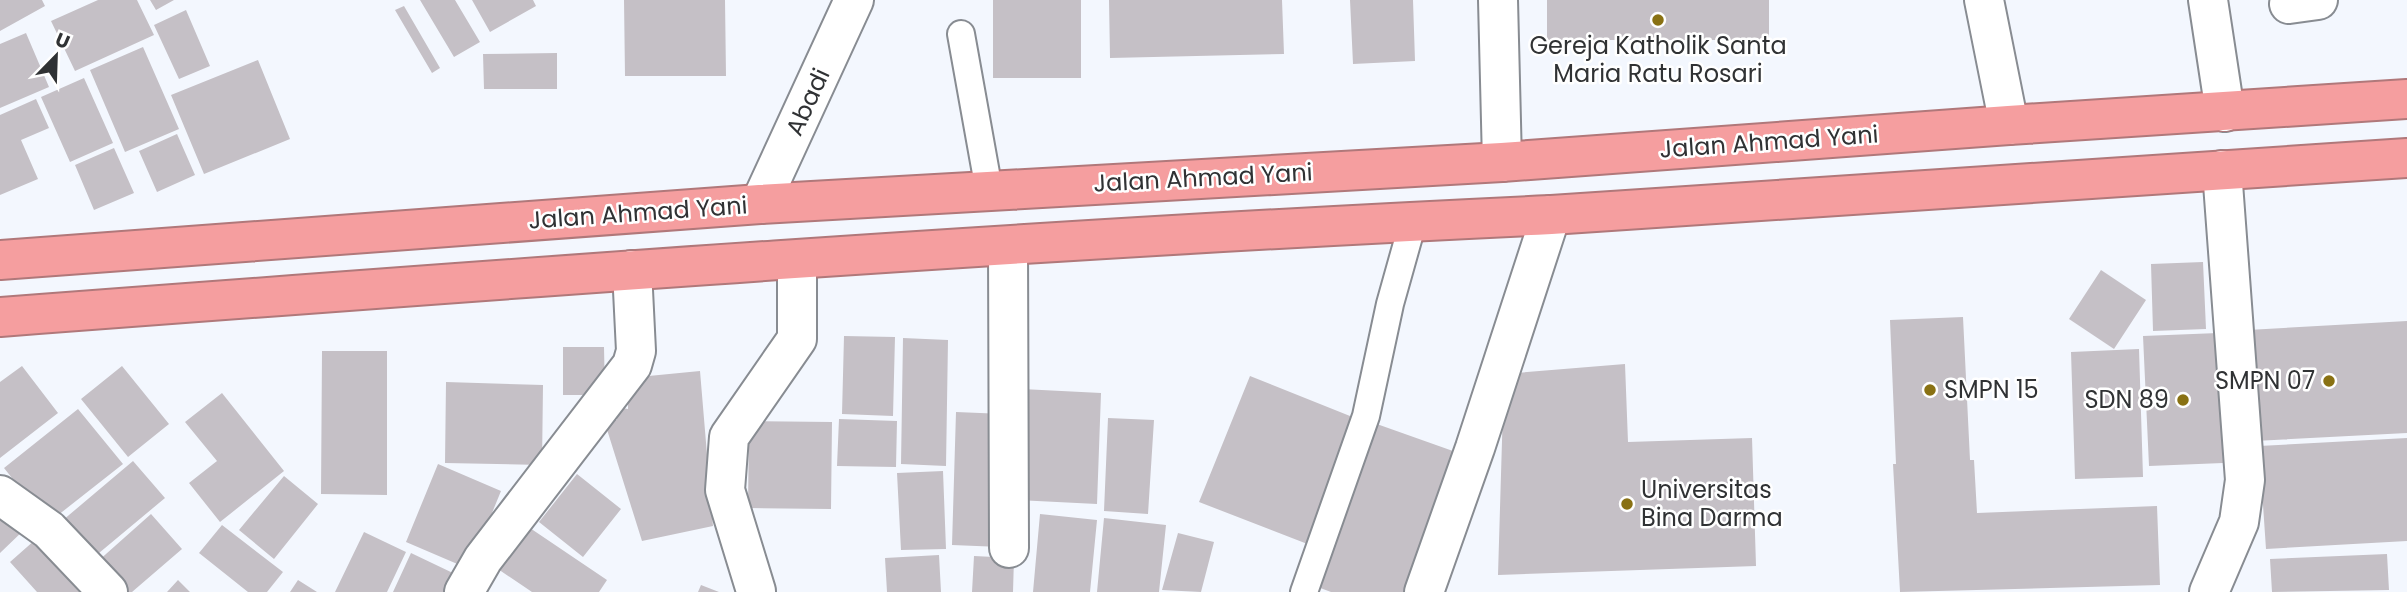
<svg xmlns="http://www.w3.org/2000/svg" width="2407" height="592" font-family="Poppins,sans-serif">
  <style>
    .building { fill: #c5c0c6 }
    .lines { fill: none; stroke-linecap: round; stroke-linejoin: round }
    .lane-casing { stroke: #888c92; stroke-width: 30 }
    .street-casing { stroke: #888c92; stroke-width: 42 }
    .highway-casing { stroke: #b0787a; stroke-width: 42 }
    .lane { stroke: #fff; stroke-width: 26 }
    .street { stroke: #fff; stroke-width: 38 }
    .highway { stroke: #f59e9f; stroke-width: 38 }
    .poi-dot { fill: #897113; stroke: #fff; stroke-width: 2.5 }
    .labels { text-anchor: middle; stroke-width: 5; stroke-linejoin: round; paint-order: stroke }
    .poi-label { font-size: 24px; fill: #303234; stroke: #fff; text-anchor: end }
    .street-label { font-size: 24px; fill: #303234; stroke: #fff }
  </style>
  <rect width="100%" height="100%" fill="#f3f7fe"/>
  <path class="building" d="M0,0H42L45,6L0,31Z
    M98,0H137L154,35L75,71L51,21Z
    M150,0H174L156,10Z
    M420,0H455L480,42L454,57Z
    M472,0H533L536,6L490,32Z
    M624,0H725L726,76H625Z
    M993,0H1081V78H993Z
    M1109,0H1282L1284,54L1110,58Z
    M1350,0H1413L1415,61L1353,64Z
    M1547,0H1769V40H1547Z
    M404,6L440,68L432,73L395,10Z
    M186,10L210,66L179,79L154,25Z
    M26,33L49,87L0,108V44Z
    M143,47L179,129L125,152L90,70Z
    M557,53V89H484L483,54Z
    M258,60L290,139L204,174L171,95Z
    M84,78L113,143L70,162L41,97Z
    M36,99L49,128L21,140L38,179L0,195V115Z
    M177,134L195,175L157,192L139,151Z
    M114,148L134,193L94,210L75,165Z
    M2203,262L2206,329L2153,331L2151,264Z
    M2101,270L2146,300L2114,349L2069,319Z
    M1963,317L1970,460H1974L1977,513L2157,506L2160,585L1900,592L1893,464H1896L1890,320Z
    M2407,321V433L2255,441L2248,330Z
    M2218,333L2223,463L2149,466L2143,336Z
    M844,336L895,337L893,416L842,414Z
    M903,338L948,340L946,466L901,464Z
    M563,347H604L605,395H563Z
    M2139,349L2143,477L2075,479L2071,352Z
    M322,351H387V495L321,494Z
    M1625,364L1628,442L1752,438L1756,566L1498,575L1504,374Z
    M22,366L58,413L0,458V382Z
    M122,366L169,424L128,457L81,399Z
    M700,371L713,526L642,541L604,420H617V407L628,409V378Z
    M1250,376L1360,420L1310,545L1199,502Z
    M446,382L543,385L542,465L445,463Z
    M1022,389L1101,393L1097,504L1017,500Z
    M222,393L284,471L220,522L189,483L217,461L185,422Z
    M78,409L123,464L48,523L4,468Z
    M956,412L1004,414L1001,547L952,545Z
    M1108,418L1154,420L1148,514L1104,511Z
    M839,419L897,421L896,467L837,466Z
    M749,421L832,422L831,509L748,508Z
    M1374,423L1467,456L1419,592H1331L1315,586Z
    M2407,438V541L2266,549L2259,446Z
    M133,461L165,498L87,563L56,526Z
    M438,464L501,491L469,569L406,542Z
    M943,471L946,549L901,550L897,473Z
    M577,474L621,509L583,557L539,522Z
    M284,476L318,504L274,559L239,530Z
    M0,504L25,529L0,553Z
    M151,514L182,549L132,592H124L97,562Z
    M1040,514L1097,520L1090,592H1033Z
    M1104,518L1166,525L1159,592H1097Z
    M524,524L607,580L599,592H532L495,567Z
    M222,525L283,572L267,592H248L199,553Z
    M44,532L91,592H37L10,562Z
    M364,532L406,552L387,592H335Z
    M1178,533L1214,542L1201,592L1162,590Z
    M411,553L455,574L447,592H393Z
    M2387,554L2389,590L2272,592L2270,559Z
    M939,555L941,592H887L885,558Z
    M974,556L1014,558L1013,592H972Z
    M178,580L190,592H167Z
    M298,580L317,592H290Z
    M701,585L719,592H698Z"/>
  <g class="lines">
    <g class="lane-casing">
      <path id="lane" d="M961,34L989,190
        M1304,592L1366,416L1390,304L1413,222"/>
    </g>
    <g class="street-casing">
      <path id="street" d="M1498,0L1502,162
        M1984,0L2009,125
        M2208,0L2225,112
        M2289,4L2318,0
        M760,204L854,0
        M1008,247L1009,548
        M0,495L49,530L108,592
        M756,591L725,490L729,437L797,339V260
        M464,592L483,559L632,365L636,351L632,270
        M1424,592L1475,448L1551,215
        M2209,592L2239,522L2245,480L2222,170"/>
    </g>
    <g class="highway-casing">
      <path id="highway" d="M0,260L760,204L1502,162L2009,125L2407,99
        M0,317C516,278 1033,239 1551,215L2407,158"/>
    </g>
    <use href="#lane" class="lane"/>
    <use href="#street" class="street"/>
    <use href="#highway" class="highway"/>
  </g>
  <g class="poi-dot">
    <circle cx="1658" cy="20" r="7"/>
    <circle cx="2329" cy="381" r="7"/>
    <circle cx="1930" cy="390" r="7"/>
    <circle cx="2183" cy="400" r="7"/>
    <circle cx="1627" cy="504" r="7"/>
  </g>
  <g class="labels">
    <g class="poi-label">
      <text x="1658" y="54" text-anchor="middle">Gereja Katholik Santa<tspan x="1658" dy="28">Maria Ratu Rosari</tspan></text>
      <text x="2315" y="389">SMPN 07</text>
      <text x="1944" y="398" text-anchor="start">SMPN 15</text>
      <text x="2169" y="408">SDN 89</text>
      <text x="1641" y="498" text-anchor="start">Universitas<tspan x="1641" dy="28">Bina Darma</tspan></text>
    </g>
    <g class="street-label">
      <text transform="translate(808 102) rotate(-65)" y="8">Abadi</text>
      <text transform="translate(1769 142) rotate(-4)" y="8">Jalan Ahmad Yani</text>
      <text transform="translate(1203 178) rotate(-3)" y="8">Jalan Ahmad Yani</text>
      <text transform="translate(638 213) rotate(-4)" y="8">Jalan Ahmad Yani</text>
    </g>
  </g>
  <g transform="translate(56 56) rotate(23)" stroke="#ffffff" stroke-width="5" paint-order="stroke">
  <path d="M0-5L12 26L0 18L-12 26Z" fill="#303234"/>
  <text y="-10" font-size="19" font-weight="bold" text-anchor="middle" fill="#303234">U</text>
  </g>
</svg>
